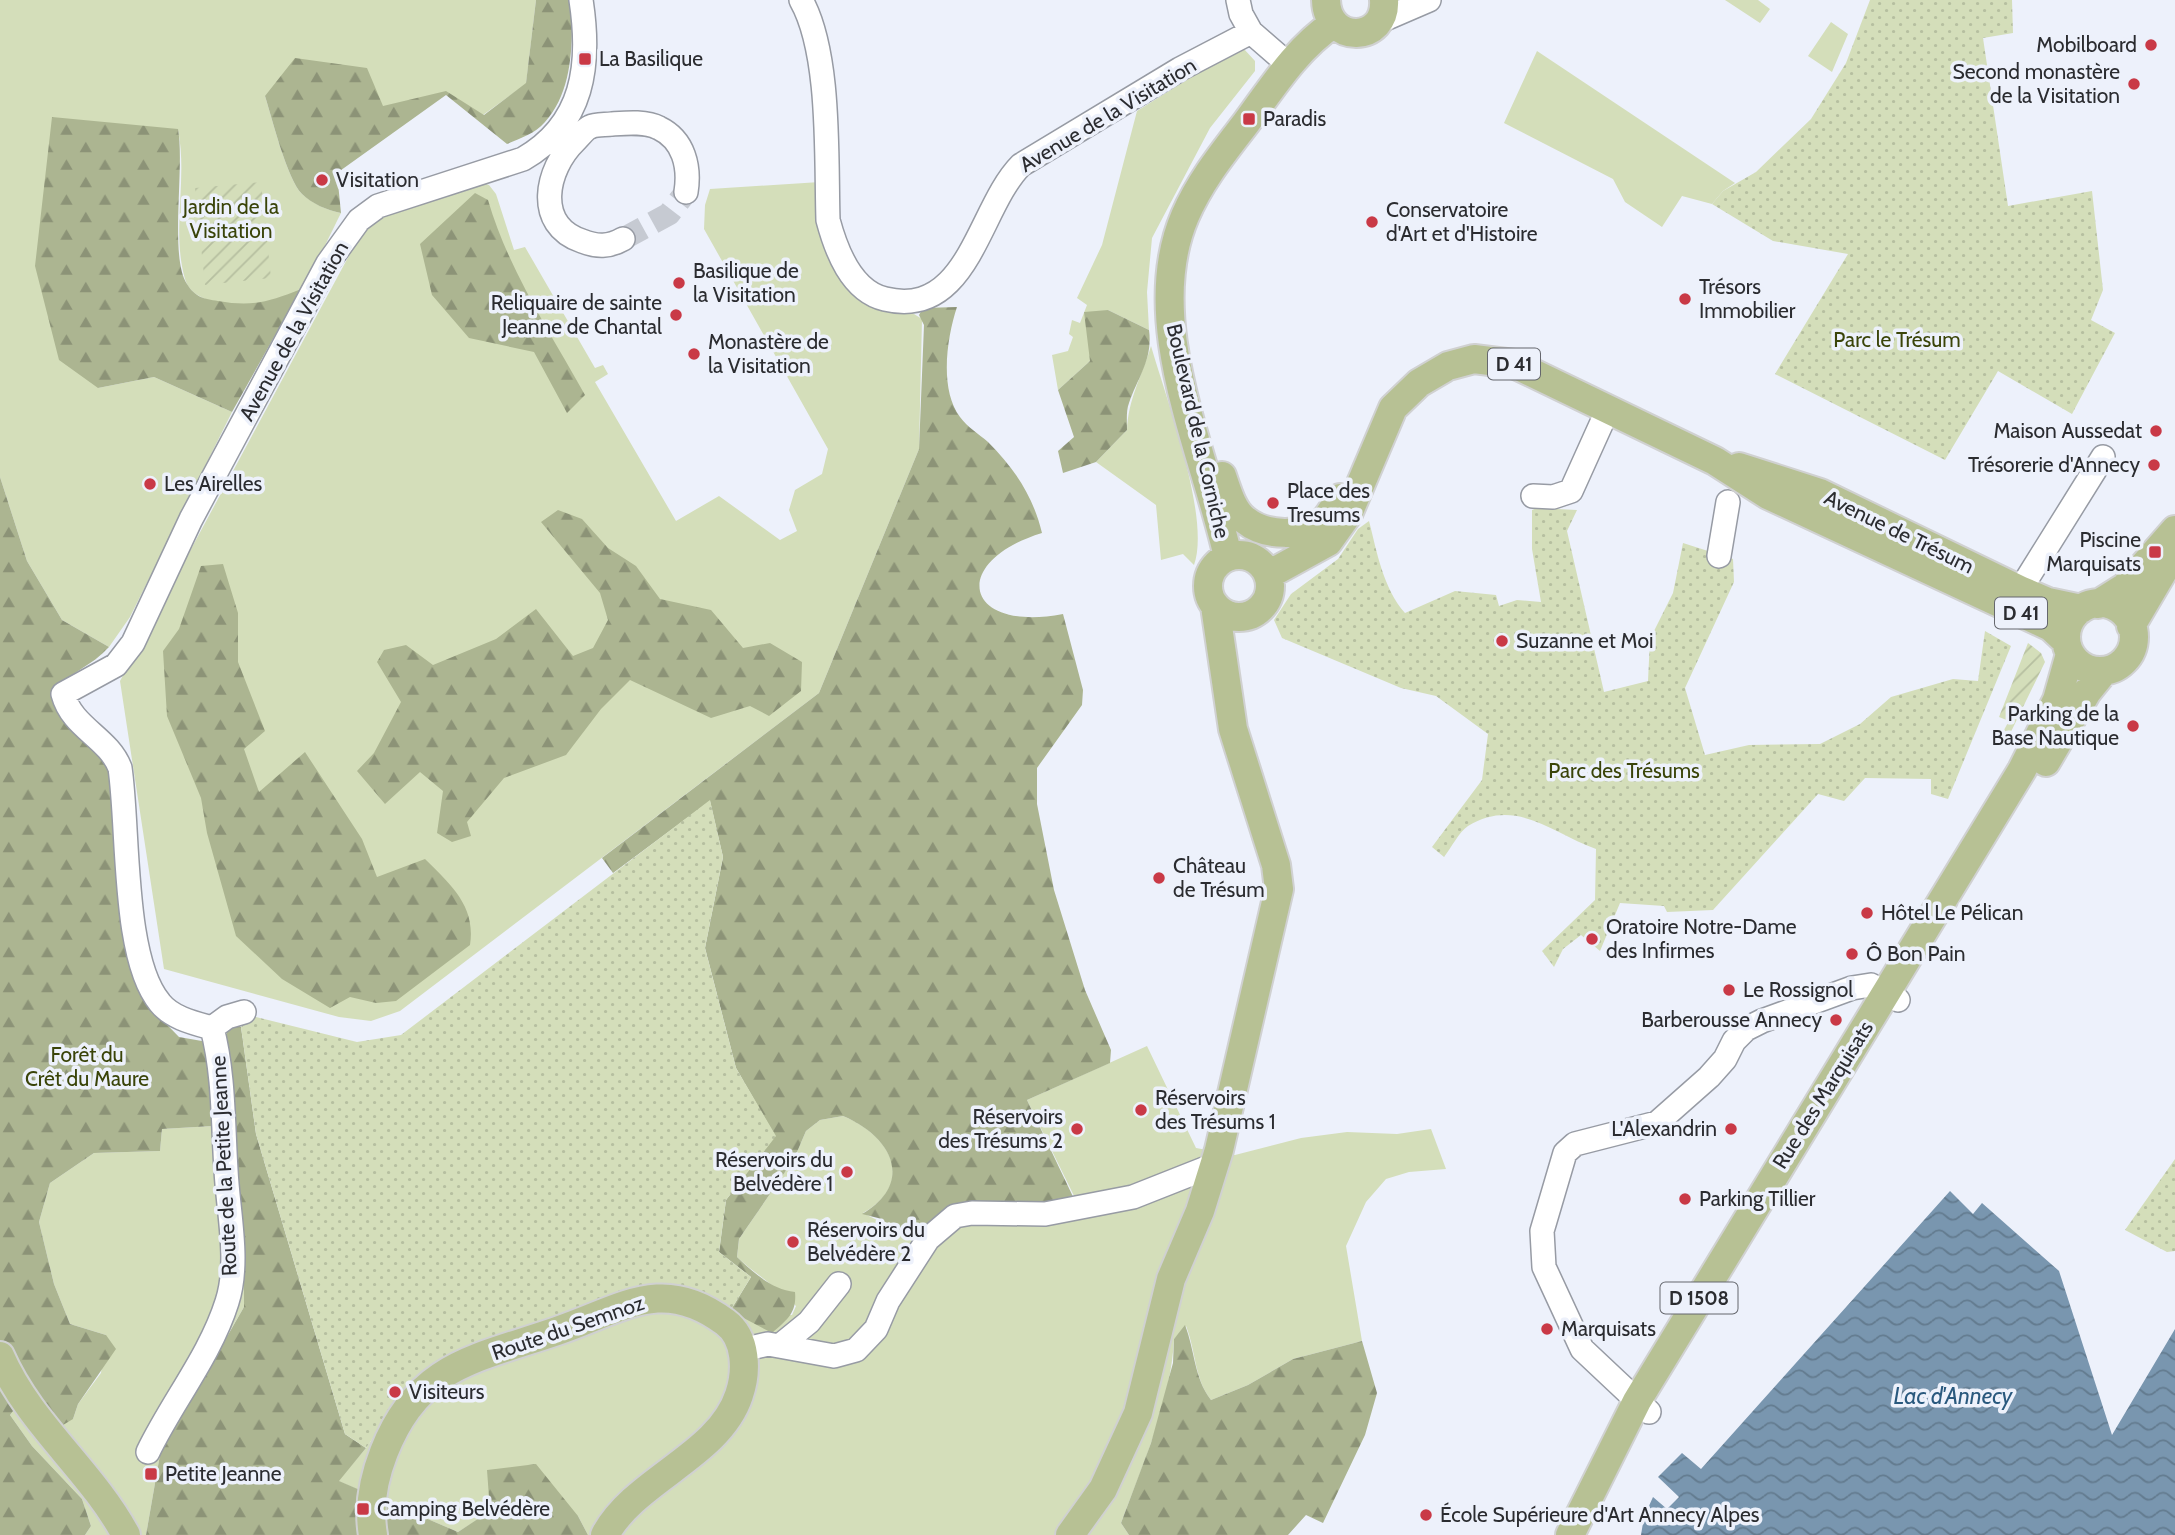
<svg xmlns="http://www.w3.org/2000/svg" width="2175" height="1535" font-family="Cabin,sans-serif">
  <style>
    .grass { fill: #d4deba }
    .forest { fill: url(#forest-firs) }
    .park { fill: url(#park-dots) }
    .garden { fill: url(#garden-furrows) }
    .water { fill: url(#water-waves) }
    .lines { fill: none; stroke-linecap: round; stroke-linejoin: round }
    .minor-tunnel { stroke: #c6cad2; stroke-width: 23; stroke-dasharray: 23 11; stroke-linecap: butt }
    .minor-casing { stroke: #979ba4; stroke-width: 26 }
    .major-casing { stroke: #d0d1d1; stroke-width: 32 }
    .minor { stroke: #fff; stroke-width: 23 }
    .major { stroke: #b7c194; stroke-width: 28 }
    .poi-dot { fill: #c93946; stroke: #edf1fb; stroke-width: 2.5 }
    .labels { text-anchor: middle; stroke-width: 7; stroke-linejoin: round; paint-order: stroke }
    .shield { fill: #edf1fb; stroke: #65676d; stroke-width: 2 }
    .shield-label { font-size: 19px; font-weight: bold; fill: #2b2c30 }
    .poi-label { font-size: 21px; fill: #2b2c30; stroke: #edf1fb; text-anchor: start }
    .street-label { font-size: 21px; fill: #2b2c30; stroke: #edf1fb }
    .park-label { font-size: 21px; fill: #3a4409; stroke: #edf1fb }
    .water-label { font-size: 23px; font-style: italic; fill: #2a597e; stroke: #edf1fb }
  </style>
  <defs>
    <pattern id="forest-firs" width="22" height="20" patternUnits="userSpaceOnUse" patternTransform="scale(1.75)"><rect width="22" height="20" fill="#acb591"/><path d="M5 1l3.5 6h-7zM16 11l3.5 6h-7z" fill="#8c9377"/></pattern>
    <pattern id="park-dots" width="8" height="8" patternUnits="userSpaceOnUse" patternTransform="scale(1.75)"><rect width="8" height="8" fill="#d4deba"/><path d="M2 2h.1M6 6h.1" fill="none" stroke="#b6bfa0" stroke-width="1.8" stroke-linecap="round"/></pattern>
    <pattern id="garden-furrows" width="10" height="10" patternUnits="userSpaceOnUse" patternTransform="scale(1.75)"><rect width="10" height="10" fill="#d4deba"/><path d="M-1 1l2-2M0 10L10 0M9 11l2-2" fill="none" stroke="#b6bfa0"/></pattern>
    <pattern id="water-waves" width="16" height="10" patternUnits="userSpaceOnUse" patternTransform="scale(1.75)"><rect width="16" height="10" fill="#7996af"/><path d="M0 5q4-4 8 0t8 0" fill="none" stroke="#637b8f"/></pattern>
  </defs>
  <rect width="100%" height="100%" fill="#edf1fb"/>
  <path class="grass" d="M0,0H536L526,84L483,115L446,92L382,107L265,96C272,118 287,179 302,194C313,204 327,210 341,213C333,228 310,280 300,289C277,308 195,315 185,279C171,230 188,179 178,130L98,388L154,377L232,412L130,617L109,647L62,620L27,561L0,477Z
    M1725,0H1758L1770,9L1760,23Z
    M1831,22L1848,34L1832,72L1808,56Z
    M1244,49L1255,61V71L1210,128L1152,238L1147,292L1149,330L1108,310L1090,361L1058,390L1052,355L1068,351L1073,337L1069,334L1072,320L1080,323L1087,305L1077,298L1102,245L1137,111L1230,53Z
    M1537,51L1735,183L1723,191L1712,204L1682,196L1662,227L1625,202L1613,179L1504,123Z
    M474,180L489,185L496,194L514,250L525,247L595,368L603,365L608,374L595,382L676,521L719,496L780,540L797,531L789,510L795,490L822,474L828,449L704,229L705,205L710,189L820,182L826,241L906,309L922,319L919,449L819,693L400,1011L371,1021L339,1017L164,969L120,681L366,224L384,211Z
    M1151,346C1166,398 1211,518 1194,565L1183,554L1161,560L1156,505L1096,462L1127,430C1128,400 1142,375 1151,346Z
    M1147,1046L1196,1148L1235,1155L1301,1138L1347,1132L1397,1134L1431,1129L1446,1169L1409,1172L1386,1179L1366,1202L1346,1246L1362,1341L1293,1359L1248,1385L1211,1400C1194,1378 1196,1351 1186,1326L1174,1339C1171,1402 1143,1464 1121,1523L1129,1535H588L578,1516L490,1512L458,1532L338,1481L366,1448L408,1388L659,1287C684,1284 722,1289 736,1314L792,1315L796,1306C778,1287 756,1275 737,1257L739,1239L794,1159L806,1131L820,1120L843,1116C890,1135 917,1182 863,1213L915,1239L924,1233L1076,1200L1027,1100Z
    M213,1126L244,1284V1307L161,1449L146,1535H85L91,1526L82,1499L32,1446L10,1415L27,1393L73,1419L78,1404L101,1373L106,1335L70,1324L54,1284L39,1222L50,1183L94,1153L160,1151L162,1129Z"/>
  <path class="forest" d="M536,0H571C573,39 574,90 545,122C535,134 520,138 507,144L446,95L337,173L341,213C327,210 312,204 302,194C287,179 272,118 265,96L295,58L367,68L383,106L446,91L484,115L526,83Z
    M52,117L178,129C185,167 169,257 187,284C195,297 204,299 218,301C252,307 269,302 301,289L232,412L154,377L98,388L59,360L35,266Z
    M475,193L488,200C508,269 550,332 585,395L567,413L534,352L469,338L432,295L420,244Z
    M957,307C947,337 939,389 960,417C967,427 979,434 988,442C1015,469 1033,496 1042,533C948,562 964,633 1063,614L1083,690L1082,705L1037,768V804L1054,890L1085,990L1111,1050L1110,1063L1027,1100L1076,1203H987L915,1239L878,1218L862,1214C916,1182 891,1136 843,1116L820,1120L806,1131L794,1159L739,1239L737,1257C754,1273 771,1289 795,1292C797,1313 787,1320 772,1333L736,1314L732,1308L751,1277L719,1252L726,1200L775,1136L736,1068L705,948L723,857L710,801L613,873L602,858L819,693L919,449L924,325L919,315L923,308Z
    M1108,310L1149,330C1153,359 1138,377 1129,403C1126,410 1127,422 1127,430L1096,462L1063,473L1058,451L1074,437L1058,390L1090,361L1084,312Z
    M0,477L27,561L62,620L109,647C92,666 69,673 51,692L116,773L148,1005L179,1037L219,1044L233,1024L241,1027L256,1134L345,1434L366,1448L339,1481L458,1532L490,1511L487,1470L536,1464L578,1516L588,1535H146L161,1449L172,1425L201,1382L244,1307V1284L213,1126L162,1129L160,1151L94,1153L50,1183L39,1222L54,1284L70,1324L106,1335L116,1349L78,1404L73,1419L63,1425L27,1393L10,1415L32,1446L82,1499L91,1526L85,1535H0Z
    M558,510L582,519L608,548L636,566L660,599L711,610L743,648L770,643L802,662L801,691L769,716L750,706L711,718L630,680L601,709L566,755L504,778L467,822L471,836L452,842L437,833L443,791L420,772L385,804L357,771L374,753L401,702L377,662L384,650L406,645L433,665L496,639L536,609L573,656L593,648L608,620L600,593L541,522Z
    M223,564L238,613V662L265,731L244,749L259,792L305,752L362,839L377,877L425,859C451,885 476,906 470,945L396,1001L376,1003L350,997L330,1008L282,979L236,936L207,833L201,798L167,716L163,651L179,629L201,566Z
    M1185,1325C1195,1351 1194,1378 1211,1400L1248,1385L1293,1359L1362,1341L1377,1393L1365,1435L1323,1523L1306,1515L1288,1535H1129L1121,1523L1151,1443L1173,1363L1174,1339Z"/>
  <path class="park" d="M1870,0H2012L2013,33L1983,38L2008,206L2092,191L2103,290L2091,320L2115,333L2072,414L1998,371L1945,460L1775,374L1848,254L1773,241L1712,204L1723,191L1756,172L1811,119L1846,63Z
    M1537,508L1577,510L1567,531L1604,692L1648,681L1650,639L1673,593L1683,543L1733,559L1734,582L1685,688L1705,755L1749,745L1820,744L1860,724L1891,697L1953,679L1978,681L1985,631L2011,646L1948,799L1931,794V779L1865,778L1844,801L1818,794L1713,910L1667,912L1664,906L1620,903L1600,951L1581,935L1563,949L1554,967L1542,951L1595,900L1596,849C1552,833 1516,797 1468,826C1459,832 1451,848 1444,857L1432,847L1482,780L1488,734L1436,696L1401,688L1282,638L1274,620L1291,594L1338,559L1358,529L1369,521C1377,552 1383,588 1405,613L1455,591L1496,595L1499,606L1517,600L1541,602L1532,549V510Z
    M710,800L723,857L705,948L736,1068L776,1136L726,1200L719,1252L751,1277L732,1308C705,1291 692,1283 659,1287L408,1388L366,1448L345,1434L256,1134L241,1027L252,1016L357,1042L401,1035Z
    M2175,1159V1251L2167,1252L2125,1230Z"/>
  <path class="garden" d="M261,182L271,278L205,285L195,188Z
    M2028,643L2041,653L2045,662L2006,742L2000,737L2009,721L1999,717Z"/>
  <path class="water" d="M1950,1191L1973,1214L1982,1203L2059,1271L2112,1435L2175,1329V1535H1641L1644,1517L1653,1497L1667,1509L1679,1497L1658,1477L1682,1453L1701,1469Z"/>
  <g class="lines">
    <path class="minor-tunnel" d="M623,239L669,214L686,192"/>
    <g class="minor-casing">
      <path id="minor" d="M801,0C831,53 826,159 828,220C836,250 851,291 885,299C969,319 978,208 1021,165L1180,69L1251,32L1289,65
        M1238,0L1241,14L1251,32
        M1378,22L1429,0
        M623,239C609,247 597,247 582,241C534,225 546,169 575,141C579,137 585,129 590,127C596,124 605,125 612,124C626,123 646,121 659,128C684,140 690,167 686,192
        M1533,496L1553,497L1571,491L1608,409
        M1719,556L1728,502
        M2005,592L2020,590L2103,457
        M212,1028C194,1023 172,1018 160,1003C122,958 129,828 120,768C108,737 72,728 63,694L116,665L133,643L191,519L328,263L359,220L378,206L523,159C584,124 591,65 581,0
        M212,1028L227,1017L244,1012
        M782,1344L809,1322L839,1284
        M742,1350L768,1344L834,1356L856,1350L876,1329L888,1301L928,1239L955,1216L972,1213L1045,1214L1133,1197L1214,1165
        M1649,1412L1582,1349L1544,1267L1542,1231L1565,1153L1575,1144L1657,1123L1709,1077L1725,1059L1734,1041L1746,1029L1762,1021L1852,988L1871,985L1898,1000
        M148,1452C172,1402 210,1356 227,1302C240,1262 228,1212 226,1170C223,1124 224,1073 212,1028"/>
    </g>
    <g class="major-casing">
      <path id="major" d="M1326,0C1327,45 1387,43 1384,0
        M1739,467L1820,493L2020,590L2048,602L2081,609
        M1222,476C1227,490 1232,510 1245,520C1266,537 1303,537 1324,521C1330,515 1335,505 1340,498
        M1208 586a31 31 0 1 1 62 0a31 31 0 1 1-62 0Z
        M1228,557C1205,452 1140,321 1185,216C1200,181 1223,153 1246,123C1272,88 1296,49 1333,24
        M1268,575L1328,542L1348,514L1393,408L1419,383L1448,366L1474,359L1514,364L1715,461L1768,495L2051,627L2066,641
        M2066 637a34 34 0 1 1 68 0a34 34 0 1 1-68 0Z
        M2098,604L2125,587L2175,530
        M2131,626L2175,551
        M2046,762L2087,692L2104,671
        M0,1356C30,1425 91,1470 126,1535
        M373,1535C368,1506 373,1480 384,1452C418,1364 476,1359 557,1331C622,1309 662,1275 725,1322C747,1338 747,1372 739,1395C719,1456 635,1479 605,1535
        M1070,1535L1103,1489L1138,1413L1171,1279L1200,1211L1219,1150L1279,889L1276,865L1233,729L1215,606
        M1570,1535L1637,1401L2022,770L2057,700L2070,654"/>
    </g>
    <use href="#minor" class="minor"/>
    <use href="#major" class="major"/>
  </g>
  <g class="poi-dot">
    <circle cx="2151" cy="45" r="7"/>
    <rect x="578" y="52" width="14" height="14" rx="3.5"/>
    <circle cx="2134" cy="84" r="7"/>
    <rect x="1242" y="112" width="14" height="14" rx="3.5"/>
    <circle cx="322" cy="180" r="7"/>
    <circle cx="1372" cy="222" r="7"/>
    <circle cx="679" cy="283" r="7"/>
    <circle cx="1685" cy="299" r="7"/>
    <circle cx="676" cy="315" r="7"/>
    <circle cx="694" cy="354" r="7"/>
    <circle cx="2156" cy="431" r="7"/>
    <circle cx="2154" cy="465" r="7"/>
    <circle cx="150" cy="484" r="7"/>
    <circle cx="1273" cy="503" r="7"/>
    <rect x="2148" y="545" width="14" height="14" rx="3.5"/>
    <circle cx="1502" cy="641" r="7"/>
    <circle cx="2133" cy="726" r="7"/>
    <circle cx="1159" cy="878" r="7"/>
    <circle cx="1867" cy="913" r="7"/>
    <circle cx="1592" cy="939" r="7"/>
    <circle cx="1852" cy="954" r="7"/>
    <circle cx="1729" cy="990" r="7"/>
    <circle cx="1836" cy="1020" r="7"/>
    <circle cx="1141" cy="1110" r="7"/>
    <circle cx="1077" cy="1129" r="7"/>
    <circle cx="1731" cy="1129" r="7"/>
    <circle cx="847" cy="1172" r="7"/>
    <circle cx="1685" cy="1199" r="7"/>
    <circle cx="793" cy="1242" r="7"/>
    <circle cx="1547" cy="1329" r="7"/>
    <circle cx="395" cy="1392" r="7"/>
    <rect x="144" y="1467" width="14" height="14" rx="3.5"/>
    <rect x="356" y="1502" width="14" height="14" rx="3.5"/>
    <circle cx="1426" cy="1515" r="7"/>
  </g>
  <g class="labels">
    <g class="shield">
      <rect x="1488" y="348.5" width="52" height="31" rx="5"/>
      <rect x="1995" y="597.5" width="52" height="31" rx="5"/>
      <rect x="1660.5" y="1282.5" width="77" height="31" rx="5"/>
    </g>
    <g class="shield-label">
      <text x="1514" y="371">D 41</text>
      <text x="2021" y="620">D 41</text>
      <text x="1699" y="1305">D 1508</text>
    </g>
    <g class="poi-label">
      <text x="2137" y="52" text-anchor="end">Mobilboard</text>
      <text x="599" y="66">La Basilique</text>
      <text x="2120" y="79" text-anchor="end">Second monastère<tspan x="2120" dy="24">de la Visitation</tspan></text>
      <text x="1263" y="126">Paradis</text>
      <text x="336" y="187">Visitation</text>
      <text x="1386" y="217">Conservatoire<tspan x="1386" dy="24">d'Art et d'Histoire</tspan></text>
      <text x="693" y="278">Basilique de<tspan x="693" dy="24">la Visitation</tspan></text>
      <text x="1699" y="294">Trésors<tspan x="1699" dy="24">Immobilier</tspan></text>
      <text x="662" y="310" text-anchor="end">Reliquaire de sainte<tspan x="662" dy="24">Jeanne de Chantal</tspan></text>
      <text x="708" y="349">Monastère de<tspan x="708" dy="24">la Visitation</tspan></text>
      <text x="2142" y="438" text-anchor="end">Maison Aussedat</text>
      <text x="2140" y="472" text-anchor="end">Trésorerie d'Annecy</text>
      <text x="164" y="491">Les Airelles</text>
      <text x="1287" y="498">Place des<tspan x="1287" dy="24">Tresums</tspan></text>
      <text x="2141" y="547" text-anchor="end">Piscine<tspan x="2141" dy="24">Marquisats</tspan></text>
      <text x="1516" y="648">Suzanne et Moi</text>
      <text x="2119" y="721" text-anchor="end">Parking de la<tspan x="2119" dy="24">Base Nautique</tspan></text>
      <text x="1173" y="873">Château<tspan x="1173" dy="24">de Trésum</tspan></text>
      <text x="1881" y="920">Hôtel Le Pélican</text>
      <text x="1606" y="934">Oratoire Notre-Dame<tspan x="1606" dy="24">des Infirmes</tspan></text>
      <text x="1866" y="961">Ô Bon Pain</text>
      <text x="1743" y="997">Le Rossignol</text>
      <text x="1822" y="1027" text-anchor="end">Barberousse Annecy</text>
      <text x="1155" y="1105">Réservoirs<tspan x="1155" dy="24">des Trésums 1</tspan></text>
      <text x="1063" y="1124" text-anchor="end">Réservoirs<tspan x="1063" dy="24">des Trésums 2</tspan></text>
      <text x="1717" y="1136" text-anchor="end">L'Alexandrin</text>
      <text x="833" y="1167" text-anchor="end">Réservoirs du<tspan x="833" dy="24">Belvédère 1</tspan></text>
      <text x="1699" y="1206">Parking Tillier</text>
      <text x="807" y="1237">Réservoirs du<tspan x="807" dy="24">Belvédère 2</tspan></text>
      <text x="1561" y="1336">Marquisats</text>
      <text x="409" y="1399">Visiteurs</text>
      <text x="165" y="1481">Petite Jeanne</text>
      <text x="377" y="1516">Camping Belvédère</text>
      <text x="1440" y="1522">École Supérieure d'Art Annecy Alpes</text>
    </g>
    <g class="street-label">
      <text transform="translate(1108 115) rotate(-31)" y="7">Avenue de la Visitation</text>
      <text transform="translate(294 331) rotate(-61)" y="7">Avenue de la Visitation</text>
      <text transform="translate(1198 431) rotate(77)" y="7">Boulevard de la Corniche</text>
      <text transform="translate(1899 532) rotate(26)" y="7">Avenue de Trésum</text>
      <text transform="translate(1823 1095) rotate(-58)" y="7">Rue des Marquisats</text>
      <text transform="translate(224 1166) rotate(-93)" y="7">Route de la Petite Jeanne</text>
      <text transform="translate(568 1328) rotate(-19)" y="7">Route du Semnoz</text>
    </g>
    <g class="park-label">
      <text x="231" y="214">Jardin de la<tspan x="231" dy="24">Visitation</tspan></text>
      <text x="1897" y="347">Parc le Trésum</text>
      <text x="1624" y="778">Parc des Trésums</text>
      <text x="87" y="1062">Forêt du<tspan x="87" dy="24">Crêt du Maure</tspan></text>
    </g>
    <g class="water-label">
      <text x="1953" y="1404">Lac d'Annecy</text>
    </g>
  </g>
</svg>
